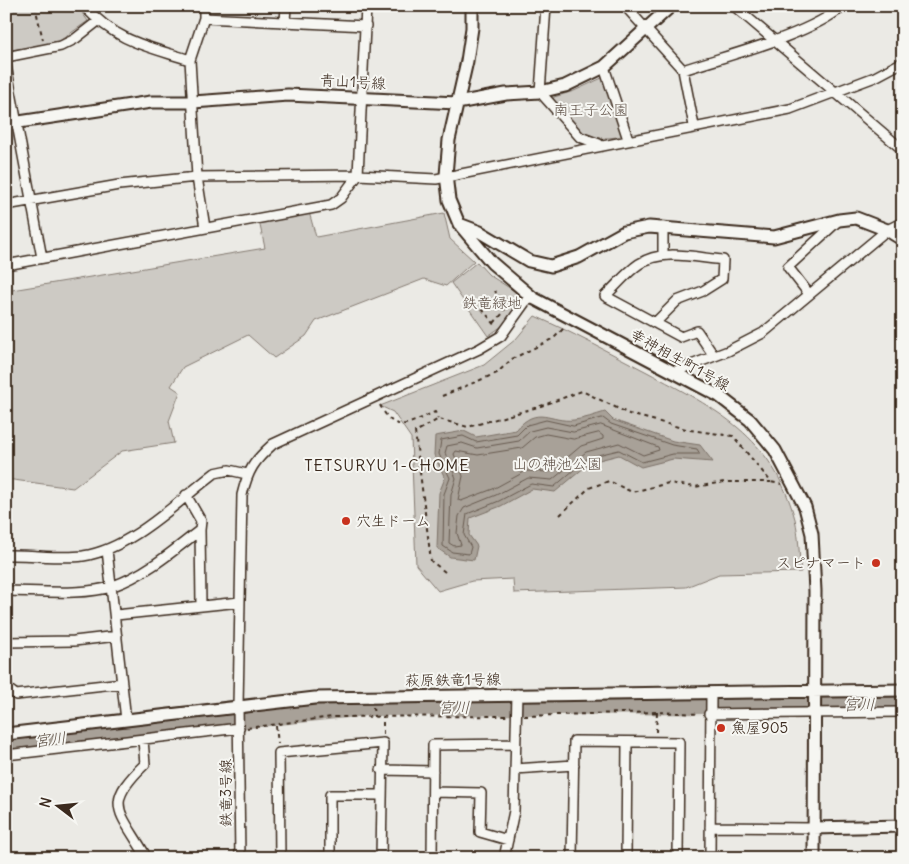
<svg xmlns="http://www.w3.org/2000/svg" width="909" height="864" font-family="Delius,'Klee One',sans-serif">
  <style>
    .green { fill: #cdcac4; stroke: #847a71 }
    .water { fill: #a8a198; stroke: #7c7167 }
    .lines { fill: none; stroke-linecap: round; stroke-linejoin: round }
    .shore { stroke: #675a4f; stroke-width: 1 }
    .river { stroke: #a8a198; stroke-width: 18 }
    .minor-casing { stroke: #3b2a1e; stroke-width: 12 }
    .tertiary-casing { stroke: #3b2a1e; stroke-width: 15 }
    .path { stroke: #3b2a1e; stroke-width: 2; stroke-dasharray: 4 4; stroke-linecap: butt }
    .minor { stroke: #f6f6f2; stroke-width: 9 }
    .tertiary { stroke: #f6f6f2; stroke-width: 11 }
    .poi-dot { fill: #c8321e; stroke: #f6f6f2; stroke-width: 2 }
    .labels { text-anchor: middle; stroke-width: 4; stroke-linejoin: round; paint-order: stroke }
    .street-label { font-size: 15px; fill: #3b2a1e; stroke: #f6f6f2 }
    .park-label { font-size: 15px; fill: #605248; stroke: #f6f6f2 }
    .poi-label { font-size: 15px; fill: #3b2a1e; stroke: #f6f6f2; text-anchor: start }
    .neighbourhood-label { font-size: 16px; letter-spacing: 1px; fill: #3b2a1e; stroke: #f6f6f2 }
    .water-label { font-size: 16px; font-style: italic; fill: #615449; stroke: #f6f6f2 }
  </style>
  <rect width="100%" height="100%" fill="#ebeae5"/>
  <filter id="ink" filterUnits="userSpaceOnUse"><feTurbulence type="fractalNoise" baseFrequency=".02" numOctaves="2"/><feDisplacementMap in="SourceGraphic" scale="10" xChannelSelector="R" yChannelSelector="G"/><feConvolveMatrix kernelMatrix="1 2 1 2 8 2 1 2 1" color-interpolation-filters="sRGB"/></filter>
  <g filter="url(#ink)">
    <path class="green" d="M6,6H77L88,21L58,42L6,51Z
      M604,77L624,131L622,136C584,144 575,127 552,101L554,97L574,91Z
      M309,212L316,237L444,213L450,239L474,261L446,286L424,279L316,321L306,336L274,358L248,335L183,367L171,386L180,392L169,421L174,443L122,451L73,488L6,479V291L265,248L259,221Z
      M477,262L489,275L516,292L518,306L502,326L488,336L451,283Z
      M535,316C574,333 610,353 647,372C718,410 772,436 795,519C799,536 799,555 801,572L719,574L686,587L514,593L513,579L472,581L438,591L416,565L411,438L393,412L380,406L484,365L516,339Z"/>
    <path class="water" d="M605,412L613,420L673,441L700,445L713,462L673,459L641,467L619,455L591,462L555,492L532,489L501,506L470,518L469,535L477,546L474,560L450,557L437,548L439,493L445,478L434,455L435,436L464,431L476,437L516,430C538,404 550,423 574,420C584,419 595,415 605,412Z"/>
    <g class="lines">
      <path class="shore" d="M603,418L611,424L672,445L697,449L700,454H673L642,462L619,450L589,457L554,487L531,484L499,501L467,514L464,535L471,547L469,554L452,552L443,546L444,494L450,478L439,454L441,440L463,436L476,442L517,435L527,425L546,420L573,426Z
        M601,425L658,447L659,450L643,455L619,443L586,452L552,480L528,478L496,495L464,508L459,516L457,533L461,545L454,546L449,543L451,495L456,478L445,453L447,446L462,443L477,448L519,441L530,431L546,427L573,432Z
        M599,433L603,436V439L581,446L550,472L526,471L493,489L461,501L458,500L463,476L454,454L456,451L478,455L522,448L535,437L546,434L573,439Z"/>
      <path class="river" d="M6,744L366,707L903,704"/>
      <g class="minor-casing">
        <path id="minor" d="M84,6C117,42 146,46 190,60
          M204,6V18L190,60L197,177L205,228
          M546,6L540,92L580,137L599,144
          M625,6L683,70L694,126
          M734,6L903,150
          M204,18L366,26
          M285,22L286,6
          M6,57L61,46L75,39L98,21
          M6,65L42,258
          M604,67L628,139
          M683,70C728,55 808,36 843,6
          M6,205L119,185L197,177L358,175L436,179L790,109L875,77L903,62
          M663,255V227
          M6,265L331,205L341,198L358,175L366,6
          M809,294L788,267L839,220
          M655,323L677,301L703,291L722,279L723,260C697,258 662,248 639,264C627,272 616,286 605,296L681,337L697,331L714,356
          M673,372L728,351L763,333L887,230L903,222
          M186,495L201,521L200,530
          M107,550L126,720
          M6,555C31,554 58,559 83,556C131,549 177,502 215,473L229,470L247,474
          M6,591C35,591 86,596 113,586C145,575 173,551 200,530L201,605
          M116,615L240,602
          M6,642L74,641L117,636
          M6,682L8,689L16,695L122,683
          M709,714L903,712
          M143,740L145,764C103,804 119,810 144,853L145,858
          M6,755L239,728
          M515,769L574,765
          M381,770L433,771
          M433,792L481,793L480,832L508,840
          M710,827L813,828
          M240,858L238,706L242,495C248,470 254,461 273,444L479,349L501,336L526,301L533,298
          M280,858L279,753L383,743L381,858
          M297,858L330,857V795H381
          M432,858L433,745L515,744
          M504,858L514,811L517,694
          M572,858L574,741L679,742L678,858
          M626,858L627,742
          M710,858L711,693"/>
      </g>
      <g class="tertiary-casing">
        <path id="tertiary" d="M472,6V28L467,61L449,140L446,175L449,200L459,224L492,263L533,298L719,396L750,420L775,450L805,507L812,534L815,591L814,858
          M6,124L151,102H193L288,95L457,103L506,94L540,92L565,86L604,67L671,6
          M459,224L480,232L529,261L551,266L579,257L624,232L649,227L774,237L839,220L856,218L887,230L903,240
          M6,734L315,698L903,690
          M813,828L903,826"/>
      </g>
      <path class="path" d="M35,6L43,40
        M506,301L515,297
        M482,309L497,327
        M494,323L504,312L506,301H502L495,291
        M442,396L497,373L512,359L554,338L565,327
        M380,405C396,436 408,423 435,412L438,419
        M560,515L589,488L609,481L632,492L669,483L695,487L724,482H771
        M445,572L431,561L415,432L439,419L468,427L538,407L582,391L629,414L690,430L733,436L771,482L781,484
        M373,707L374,717
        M524,716L657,712L699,714
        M276,726L278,744
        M247,728L332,717L507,716
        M656,732L657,712
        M383,734V717"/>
      <use href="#minor" class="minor"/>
      <use href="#tertiary" class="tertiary"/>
    </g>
  </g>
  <g class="poi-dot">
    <circle cx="346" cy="521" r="5"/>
    <circle cx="876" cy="563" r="5"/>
    <circle cx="721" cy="728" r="5"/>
  </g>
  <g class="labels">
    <g class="street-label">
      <text transform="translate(353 82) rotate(3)" y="5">青山1号線</text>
      <text transform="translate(680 360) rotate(29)" y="5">幸神相生町1号線</text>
      <text transform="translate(453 680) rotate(-1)" y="5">萩原鉄竜1号線</text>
      <text transform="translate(226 793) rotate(-90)" y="5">鉄竜3号線</text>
    </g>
    <g class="park-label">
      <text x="591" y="115">南王子公園</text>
      <text x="492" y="308">鉄竜緑地</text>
      <text x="557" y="469">山の神池公園</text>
    </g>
    <g class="poi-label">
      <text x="356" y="526">穴生ドーム</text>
      <text x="866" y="568" text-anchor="end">スピナマート</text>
      <text x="731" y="733">魚屋905</text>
    </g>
    <g class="neighbourhood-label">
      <text x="387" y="471">TETSURYU 1-CHOME</text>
    </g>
    <g class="water-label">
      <text x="859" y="710">宮川</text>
      <text x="454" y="713">宮川</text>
      <text transform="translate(50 739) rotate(-6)" y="6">宮川</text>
    </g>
  </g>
  <rect width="909" height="864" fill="none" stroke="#f6f6f2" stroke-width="25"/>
  <rect x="12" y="12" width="884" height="839" fill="none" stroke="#3b2a1e" stroke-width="2" filter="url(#ink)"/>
  <g transform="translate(58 806) rotate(286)" stroke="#f6f6f2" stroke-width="4" paint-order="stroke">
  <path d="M0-4L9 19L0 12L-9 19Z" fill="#3b2a1e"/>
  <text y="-8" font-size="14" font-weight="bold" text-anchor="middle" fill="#3b2a1e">N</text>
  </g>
</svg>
